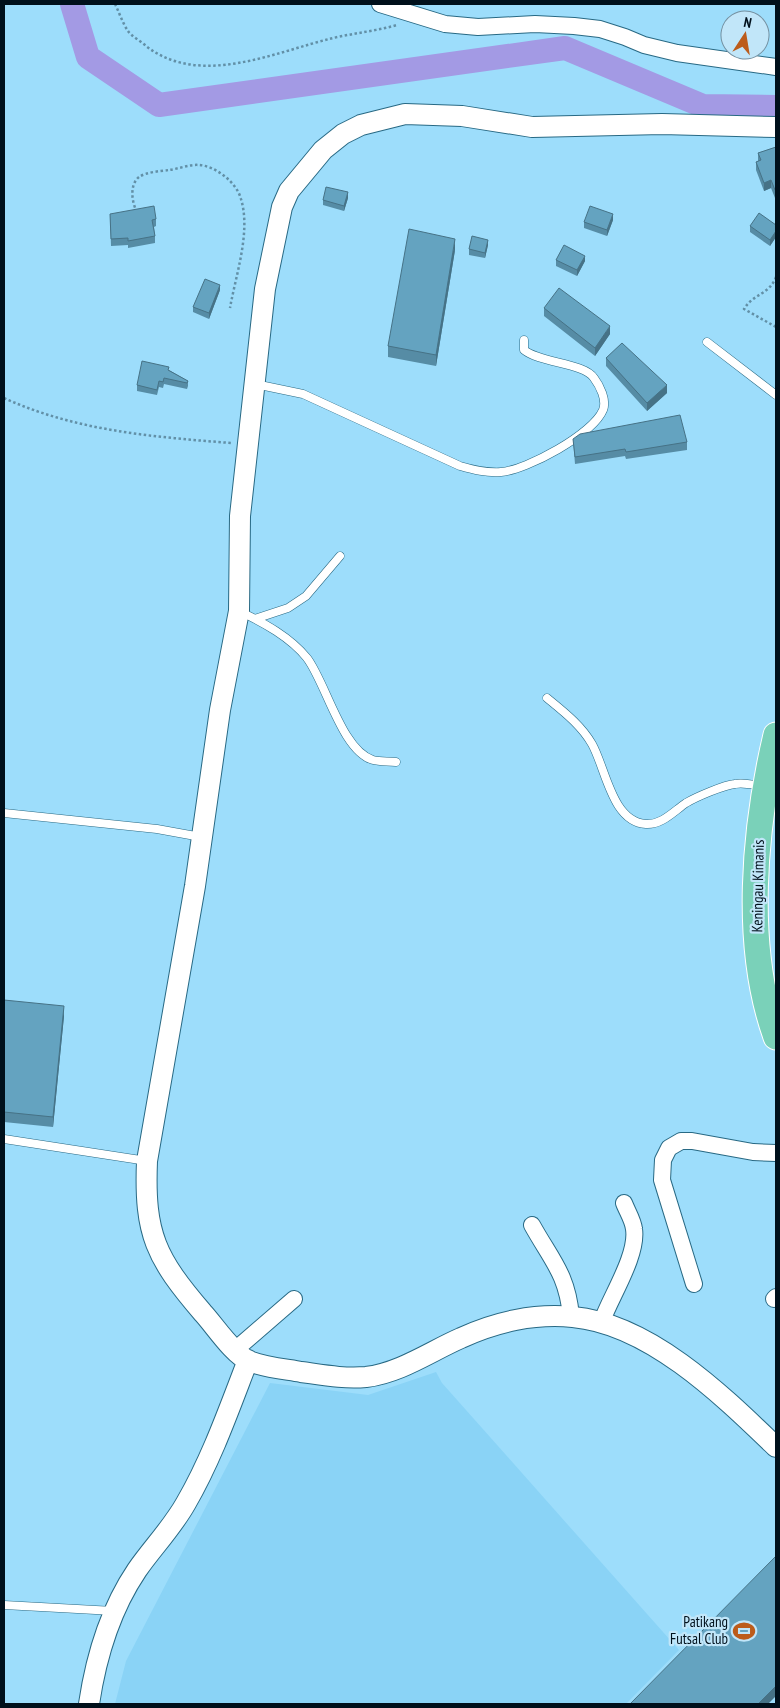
<svg xmlns="http://www.w3.org/2000/svg" width="780" height="1708" font-family="'PT Sans Narrow',sans-serif">
  <style>
    .built { fill: #8ad3f6 }
    .lines { fill: none; stroke-linecap: round; stroke-linejoin: round }
    .river { stroke: #a39ae4; stroke-width: 24 }
    .service-casing { stroke: #286984; stroke-width: 9 }
    .minor-casing { stroke: #286984; stroke-width: 18 }
    .tertiary-casing { stroke: #286984; stroke-width: 22 }
    .primary-casing { stroke: #fff; stroke-width: 27 }
    .path { stroke: #6290a7; stroke-width: 2.5; stroke-dasharray: 2.5 2.5; stroke-linecap: butt }
    .service { stroke: #fff; stroke-width: 8 }
    .minor { stroke: #fff; stroke-width: 16 }
    .tertiary { stroke: #fff; stroke-width: 20 }
    .primary { stroke: #7ad1b9; stroke-width: 25 }
    .wall { fill: #568ca5 }
    .shaded-wall { fill: #467286 }
    .building { fill: #64a3c0; stroke: #467286 }
    .labels { text-anchor: middle; stroke-width: 4.5; stroke-linejoin: round; paint-order: stroke }
    .street-label { font-size: 15px; fill: #00101b; stroke: #c1e6f9 }
    .poi-label { font-size: 15px; fill: #00101b; stroke: #c1e6f9; text-anchor: end }
  </style>
  <rect width="100%" height="100%" fill="#9dddfb"/>
  <path class="built" d="M436,1372L442,1383L679,1650L626,1704H115L126,1661L270,1383L368,1395Z"/>
  <g class="lines">
    <path class="river" d="M72,4L88,57L159,105L565,48L703,106L776,107"/>
    <g class="service-casing">
      <path id="service" d="M707,342L776,395
        M255,384L303,394L460,466C474,470 486,473 501,472C527,470 593,434 603,410C607,400 600,386 594,378C584,363 540,363 524,350V340
        M241,612C264,623 290,637 307,658C326,683 342,751 373,760C380,762 388,761 396,762
        M255,619L288,608L306,596L340,556
        M547,698C564,712 581,725 592,744C606,769 612,822 646,824C662,825 674,811 686,803C696,797 724,785 735,784C743,782 754,785 762,786
        M4,813L157,829L201,837
        M4,1139L147,1161
        M4,1605L114,1611"/>
    </g>
    <g class="minor-casing">
      <path id="minor" d="M380,4L445,24L478,27L535,24L574,26L600,29L625,37L644,45L677,53L776,67
        M532,1225C552,1261 567,1274 571,1316
        M694,1284L662,1180L663,1160L669,1148L681,1141H692L753,1152L776,1153
        M774,1299L776,1297
        M602,1321C611,1296 638,1255 634,1229C633,1220 627,1211 624,1203
        M235,1350L294,1299"/>
    </g>
    <g class="tertiary-casing">
      <path id="tertiary" d="M776,127L662,124L532,127L462,116L405,114L361,125L343,134L323,150L289,191L282,207L265,289L240,516L239,611L220,710L195,886L147,1161C144,1235 156,1258 203,1313C215,1326 233,1354 249,1361C264,1367 284,1369 301,1372C323,1375 344,1379 366,1377C400,1373 431,1351 461,1338C495,1322 535,1313 573,1317C650,1324 723,1396 776,1447
        M89,1704C96,1657 110,1610 137,1570C153,1547 172,1528 186,1503C212,1458 229,1409 248,1360"/>
    </g>
    <g class="primary-casing">
      <path id="primary" d="M776,735C754,828 743,945 776,1037"/>
    </g>
    <path class="path" d="M115,4C119,12 123,24 128,31C132,37 141,41 146,46C200,88 275,52 333,38C355,33 376,31 397,25
      M137,212C132,203 129,185 139,177C146,172 161,171 169,170C178,169 190,164 199,165C216,166 237,183 241,199C251,232 236,274 230,308
      M776,277C769,295 754,293 744,309L776,327
      M4,398C76,431 154,437 231,443"/>
    <use href="#service" class="service"/>
    <use href="#minor" class="minor"/>
    <use href="#tertiary" class="tertiary"/>
    <use href="#primary" class="primary"/>
  </g>
  <path class="wall" d="M776,147L775,198L771,188L764,191L756,170V162L758,161V153Z
    M348,198L344,211L323,205V200Z
    M110,214L156,219V226L154,227L155,236V243L128,248V245L111,246Z
    M613,220L607,236L584,228V222Z
    M776,225V237L770,246L750,232V226Z
    M488,245L485,258L469,255V249Z
    M455,250L436,366L388,357V346Z
    M556,260L585,261L577,276L556,266Z
    M220,290L209,319L193,312V307Z
    M544,308L610,334L595,356L544,316Z
    M606,358L667,393L647,411L606,366Z
    M169,370L188,381V386L187,389L164,384L163,388L159,387L157,395L137,391V385Z
    M573,439L687,442V450L626,459L625,456L575,464Z
    M4,1000L64,1016L53,1127L4,1122Z"/>
  <path class="shaded-wall" d="M771,180V188L764,191V183Z
    M775,190H776V198H775Z
    M348,192V198L344,211V206Z
    M613,214V220L607,236V230Z
    M776,231V237L770,246V240Z
    M455,239V250L436,366V355Z
    M488,240V245L485,258V253Z
    M585,256V261L577,276V270Z
    M220,285V290L209,319V313Z
    M610,326V334L595,356V348Z
    M667,385V393L647,411V403Z
    M64,1006V1016L53,1127V1117Z
    M776,1686V1696L768,1704H758Z"/>
  <path class="building" d="M776,147V190H775L771,180L764,183L756,162L761,160L758,153Z
    M326,187L348,192L344,206L323,200Z
    M154,206L156,219L152,220L155,236L128,241V238L111,239L110,214Z
    M590,206L613,214L607,230L584,222Z
    M759,213L776,225V231L770,240L750,226Z
    M409,229L455,239L436,355L388,346Z
    M472,236L488,240L485,253L469,249Z
    M564,245L585,256L577,270L556,260Z
    M205,279L220,285L209,313L193,307Z
    M559,288L610,326L595,348L544,308Z
    M622,343L667,385L647,403L606,358Z
    M142,361L169,367L168,370L188,381L187,383L164,378L163,382L159,381L157,390L137,385Z
    M680,415L687,442L626,452L625,449L575,457L573,439L580,434Z
    M4,1000L64,1006L53,1117L4,1112Z
    M776,1556V1686L758,1704H630Z"/>
  <defs>
    <g id="stadium-bare" transform="scale(1.725)"><path d="M0-5a6.5 5 0 1 0 0 10a6.5 5 0 1 0 0-10ZM-3.5-1.8h7v3.6h-7Z" fill="#bc5c1b" stroke="#c1e6f9" stroke-width="2.5" paint-order="stroke"/></g>
  </defs>
  <g fill-rule="evenodd">
    <use href="#stadium-bare" x="744" y="1631"/>
  </g>
  <g class="labels">
    <g class="street-label">
      <text transform="translate(758 886) rotate(-89)" y="5">Keningau Kimanis</text>
    </g>
    <g class="poi-label">
      <text x="728" y="1627">Patikang<tspan x="728" dy="17">Futsal Club</tspan></text>
    </g>
  </g>
  <rect width="780" height="1708" fill="none" stroke="#00101b" stroke-width="10"/>
  <g transform="translate(745 35) rotate(12)"><circle r="24" fill="#c1e6f9" stroke="#7490a0"/>
  <path d="M0-4L9 19L0 12L-9 19Z" fill="#bc5c1b"/>
  <text y="-8" font-size="14" font-weight="bold" text-anchor="middle" fill="#00101b">N</text>
  </g>
</svg>
